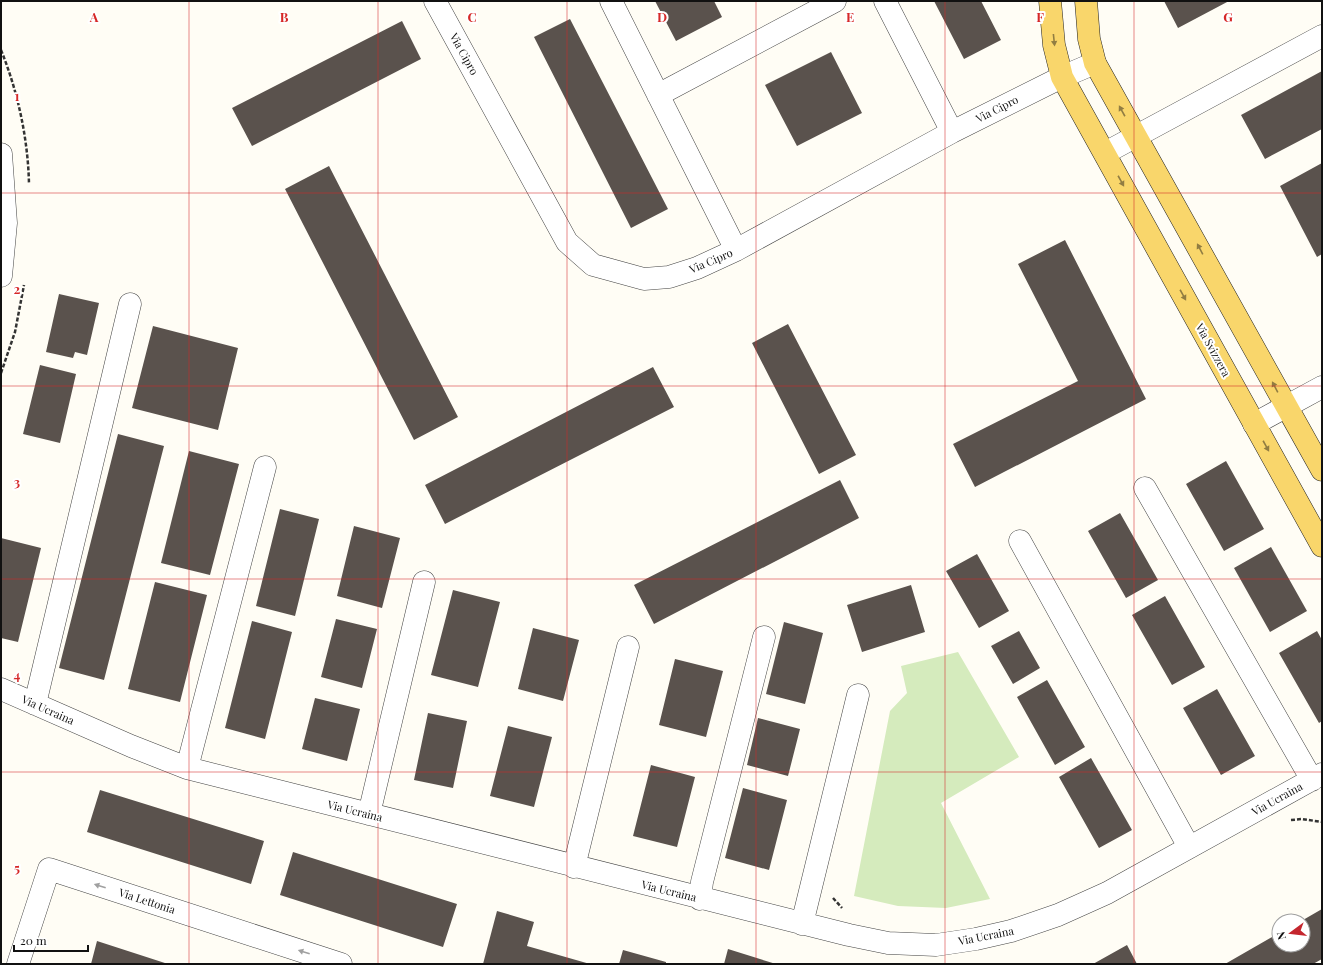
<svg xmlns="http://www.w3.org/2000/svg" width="1323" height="965" font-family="'Playfair Display',serif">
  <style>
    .green { fill: #d5ebbd }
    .building { fill: #5a524d }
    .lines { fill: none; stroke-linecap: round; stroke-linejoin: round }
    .minor-casing { stroke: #444; stroke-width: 23 }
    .major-casing { stroke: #222; stroke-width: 23 }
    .path { stroke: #333; stroke-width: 2.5; stroke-dasharray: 4 2; stroke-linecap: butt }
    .minor { stroke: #fff; stroke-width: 22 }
    .major { stroke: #f9d66b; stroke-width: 22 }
    .oneway { fill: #917d42 }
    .oneway2 { fill: #a0a0a0 }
    .grid { fill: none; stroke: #d62828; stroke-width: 1; stroke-opacity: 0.55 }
    .labels { text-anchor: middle; stroke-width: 4; stroke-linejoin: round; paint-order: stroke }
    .street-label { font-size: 11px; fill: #111; stroke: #fff }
    .grid-label { font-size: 13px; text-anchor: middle; font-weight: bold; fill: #d62828; stroke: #fff; stroke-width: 4; stroke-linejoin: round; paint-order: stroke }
  </style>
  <rect width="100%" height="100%" fill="#fffdf5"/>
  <path class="green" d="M958,652L1019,757L941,803L990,899L946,908L898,906L854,896L890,711L907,693L901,666Z"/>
  <path class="building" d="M655,1H714L722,17L676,41Z
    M934,1H981L1001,40L964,59Z
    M1164,1H1229L1178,28Z
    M570,19L668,209L631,228L534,37Z
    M402,21L421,59L252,146L232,108Z
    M831,52L862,113L797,146L765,85Z
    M1322,71V129L1265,159L1241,115Z
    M1322,163V254L1317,257L1280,186Z
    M329,166L458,417L414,440L285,189Z
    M1065,240L1146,399L975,487L953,444L1078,381L1018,264Z
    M59,294L99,303L87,355L75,352L73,358L46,352Z
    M788,324L856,455L819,474L752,343Z
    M153,326L238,348L218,430L132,408Z
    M40,365L76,374L60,443L23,434Z
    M653,367L674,407L445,524L425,485Z
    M118,434L164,446L104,680L59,668Z
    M189,451L239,464L210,575L161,563Z
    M1226,461L1264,529L1224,551L1186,484Z
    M840,480L859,518L654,624L634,585Z
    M280,509L319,519L295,616L256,606Z
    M1120,513L1158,580L1126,598L1088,531Z
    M354,526L400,538L382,608L337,596Z
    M1,538L41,548L18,642L1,638Z
    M1271,547L1307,611L1270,632L1234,568Z
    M977,554L1009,611L979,628L946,571Z
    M155,582L207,595L180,702L128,689Z
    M911,585L925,632L862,652L847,605Z
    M453,590L500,602L478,687L431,675Z
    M1165,596L1205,667L1172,685L1132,615Z
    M336,619L377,629L362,688L321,677Z
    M252,621L292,632L265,739L225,728Z
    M784,622L823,633L805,704L766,694Z
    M533,628L579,640L563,701L518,689Z
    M1019,631L1040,668L1013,684L991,646Z
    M1317,631L1322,640V721L1319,723L1279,653Z
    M675,659L723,671L706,737L659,725Z
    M1047,680L1085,747L1055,765L1017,697Z
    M1217,689L1255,756L1221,775L1183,708Z
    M315,698L360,709L347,761L302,749Z
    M428,713L467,721L453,788L414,780Z
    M758,718L800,729L788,776L747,765Z
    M508,726L552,737L534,807L490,796Z
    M1091,758L1132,830L1099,848L1059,777Z
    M651,765L695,777L677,847L633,836Z
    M743,788L787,800L769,870L725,858Z
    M100,790L264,841L251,884L87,832Z
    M293,852L457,904L443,947L280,895Z
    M1322,909V959L1313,964H1225L1279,933V945H1303V920Z
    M497,911L534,922L527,946L590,964H483Z
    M97,941L168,964H91Z
    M1127,945L1137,964H1093Z
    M728,949L776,964H724Z
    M623,950L666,962V964H619Z"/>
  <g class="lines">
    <g class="minor-casing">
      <path id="minor" d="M435,1L567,242L593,265L644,279L669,277L697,268L736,250L952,132L1062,77L1095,63
        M611,1L736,250
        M885,1L952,132
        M658,95L835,1
        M1105,153L1322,36
        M1,154L6,223L1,276
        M1254,424L1322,387
        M1145,488L1312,780
        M1020,541L1189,847
        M1,689L131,746L187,768L849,935L888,943L936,945L976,939L1011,931L1058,915L1107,893L1322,774
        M35,704L130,304
        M187,768L265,467
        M369,814L424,582
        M574,867L628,647
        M700,899L702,882L764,637
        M802,924L858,695
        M18,964L49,869L341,964"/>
    </g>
    <g class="major-casing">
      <path id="major" d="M1050,1L1054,45L1062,77L1322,546
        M1086,1L1089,39L1095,63L1322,470"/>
    </g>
    <path class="path" d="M1,50C18,92 28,139 29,184
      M1,373L15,332L24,285
      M1291,820L1302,819L1322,822
      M833,898L842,908"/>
    <use href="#minor" class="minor"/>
    <use href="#major" class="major"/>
  </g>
  <defs><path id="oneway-solid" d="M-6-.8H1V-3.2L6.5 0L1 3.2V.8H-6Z"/></defs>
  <g class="oneway">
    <use href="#oneway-solid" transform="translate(1054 40) rotate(84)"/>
    <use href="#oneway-solid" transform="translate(1122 111) rotate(-119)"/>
    <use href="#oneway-solid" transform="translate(1121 181) rotate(61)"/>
    <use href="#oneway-solid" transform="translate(1200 249) rotate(-118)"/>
    <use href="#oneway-solid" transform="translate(1183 295) rotate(61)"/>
    <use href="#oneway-solid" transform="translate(1275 387) rotate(-118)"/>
    <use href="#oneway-solid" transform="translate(1266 446) rotate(61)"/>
  </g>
  <g class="oneway2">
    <use href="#oneway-solid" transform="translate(100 886) rotate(-162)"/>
    <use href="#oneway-solid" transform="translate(304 952) rotate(-162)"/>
  </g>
  <path class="grid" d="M189,1V964M378,1V964M567,1V964M756,1V964M945,1V964M1134,1V964M1,193H1322M1,386H1322M1,579H1322M1,772H1322"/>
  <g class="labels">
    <g class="street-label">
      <text transform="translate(464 54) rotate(61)" y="4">Via Cipro</text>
      <text transform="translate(997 109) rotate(-27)" y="4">Via Cipro</text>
      <text transform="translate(711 261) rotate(-23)" y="4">Via Cipro</text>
      <text transform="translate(1213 350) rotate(61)" y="4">Via Svizzera</text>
      <text transform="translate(48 710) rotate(24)" y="4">Via Ucraina</text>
      <text transform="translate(1277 799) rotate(-29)" y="4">Via Ucraina</text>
      <text transform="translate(355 811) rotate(14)" y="4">Via Ucraina</text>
      <text transform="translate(669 891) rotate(14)" y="4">Via Ucraina</text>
      <text transform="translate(147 901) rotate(18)" y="4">Via Lettonia</text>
      <text transform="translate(986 936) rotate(-11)" y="4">Via Ucraina</text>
    </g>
  </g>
  <g class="grid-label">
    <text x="94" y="22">A</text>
    <text x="284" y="22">B</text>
    <text x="472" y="22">C</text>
    <text x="662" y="22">D</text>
    <text x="850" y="22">E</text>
    <text x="1040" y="22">F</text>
    <text x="1228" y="22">G</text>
    <text x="17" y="101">1</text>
    <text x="17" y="294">2</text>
    <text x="17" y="487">3</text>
    <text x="17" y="680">4</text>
    <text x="17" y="873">5</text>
  </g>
  <rect width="1323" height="965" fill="none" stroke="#111111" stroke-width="4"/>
  <g transform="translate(1291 933) rotate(255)"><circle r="19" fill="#ffffff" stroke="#a0a0a0"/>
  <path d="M0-3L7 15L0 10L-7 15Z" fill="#c4262e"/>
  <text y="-6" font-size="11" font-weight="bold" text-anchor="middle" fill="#111111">N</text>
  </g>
  <path d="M14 945v6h74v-6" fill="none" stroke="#111111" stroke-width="2"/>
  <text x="20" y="945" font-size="12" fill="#111111" stroke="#ffffff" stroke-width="3" paint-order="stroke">20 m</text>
</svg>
